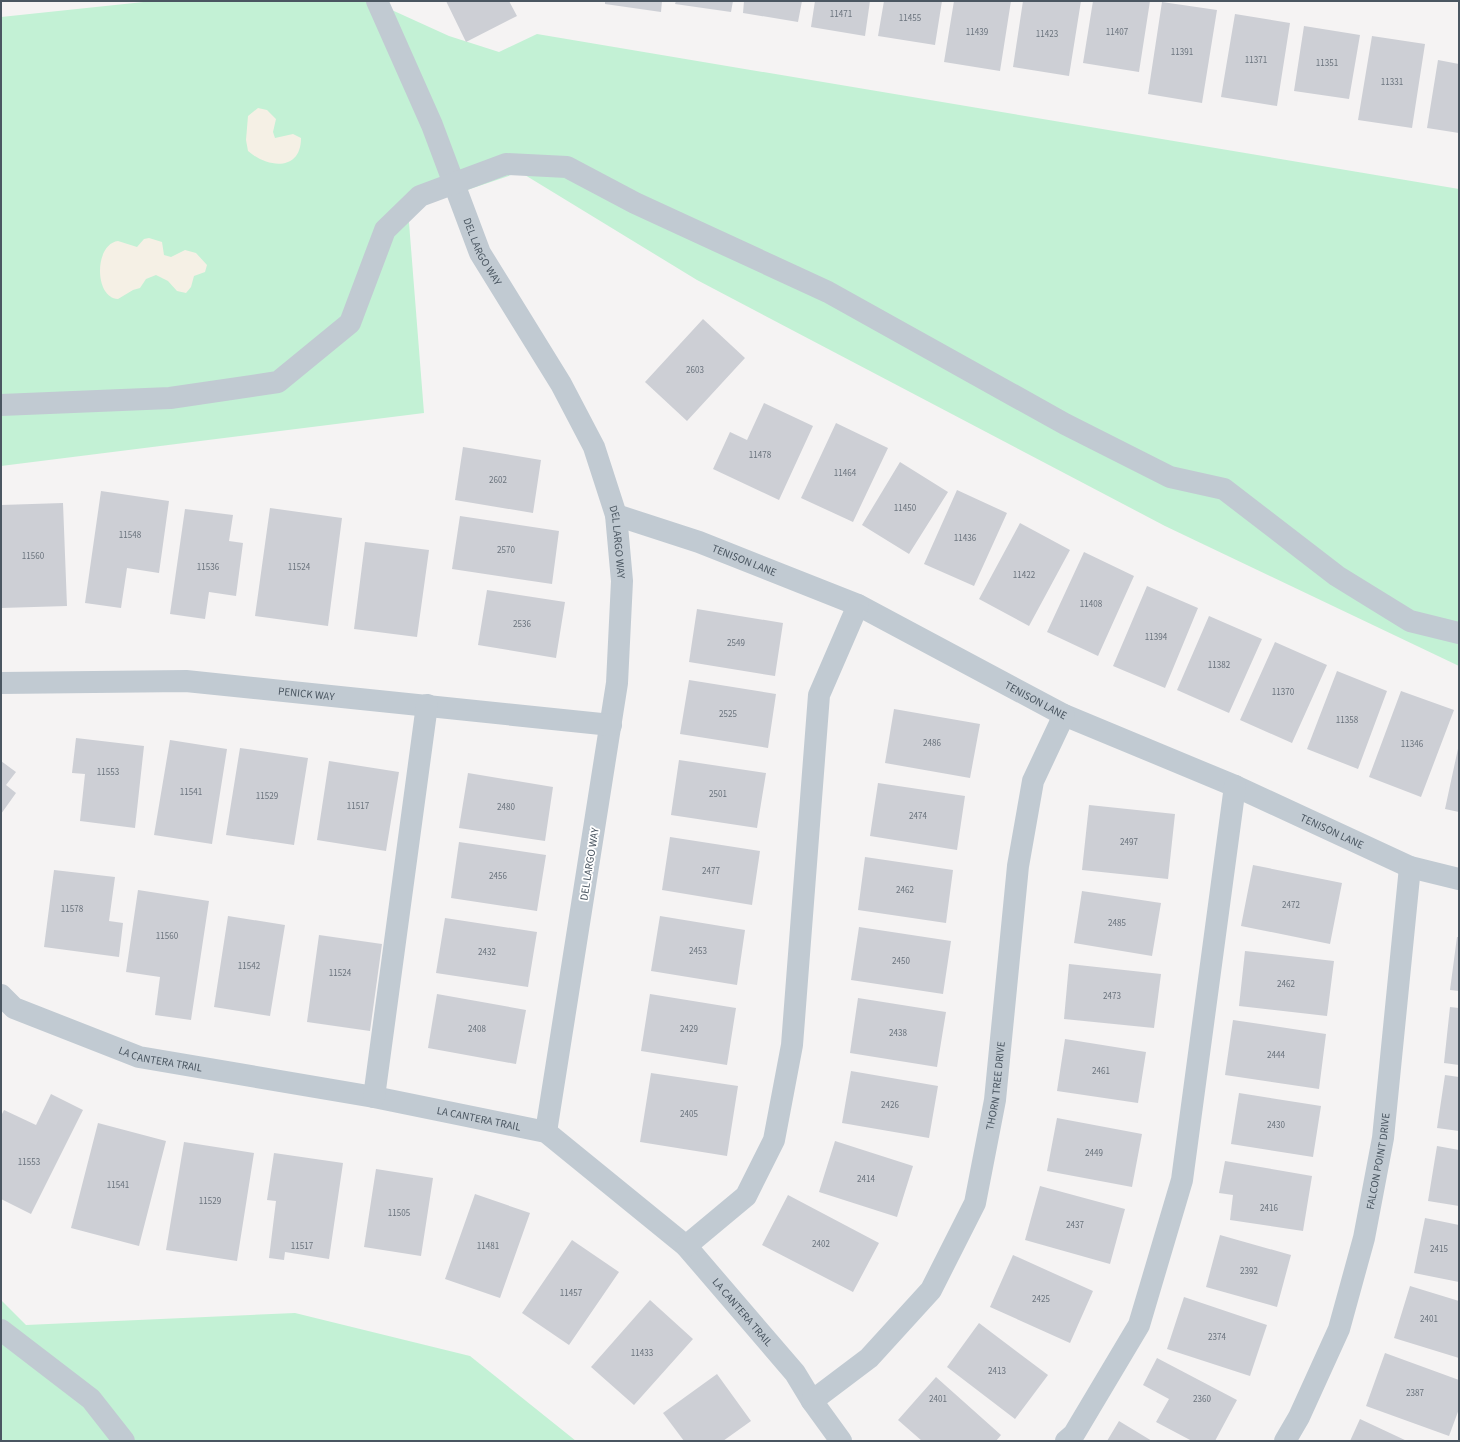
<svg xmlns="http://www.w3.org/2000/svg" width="1460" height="1442" font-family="'Source Sans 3',sans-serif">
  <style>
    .green { fill: #c3f1d5 }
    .sand { fill: #f5f0e5 }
    .building { fill: #cdcfd5 }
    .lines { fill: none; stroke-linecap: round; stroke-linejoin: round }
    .minor { stroke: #c1cad2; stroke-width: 22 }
    .labels { text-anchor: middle; stroke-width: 3.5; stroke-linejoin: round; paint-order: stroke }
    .number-label { font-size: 9px; fill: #6b747e }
    .street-label { font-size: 11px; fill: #4a5661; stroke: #fff }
  </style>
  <rect width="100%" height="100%" fill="#f5f3f3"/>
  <path class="green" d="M153,1H372L449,36L499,52L537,34L1459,189V666L1165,526L697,280L520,172L408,210L424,413L1,466V17Z
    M1,1300L26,1325L295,1313L470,1356L576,1441H1Z"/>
  <path class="sand" d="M258,108L267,110L276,119L273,132L275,138L293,134L301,138C301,172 267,168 248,151L246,140L248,116Z
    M149,238L162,242L164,255L171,257L185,250L196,253L207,265L205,272L194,276L191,287L186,293L177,291L168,281L156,275L146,279L140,288L133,290L118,299C94,298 94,244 118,241L137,247L144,239Z"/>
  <path class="building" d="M446,1H509L517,16L466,42Z
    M605,1H662L661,12L605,4Z
    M676,1H733L731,12L675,4Z
    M744,1H802L798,22L743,13Z
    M815,1H870L865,36L811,27Z
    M884,1H942L935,45L878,36Z
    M954,1H1011L1000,71L944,62Z
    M1023,1H1081L1069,76L1013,67Z
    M1093,1H1150L1139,72L1083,63Z
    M1162,2L1217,10L1202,103L1148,94Z
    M1235,14L1290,23L1277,106L1221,97Z
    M1304,26L1360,35L1349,99L1294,91Z
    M1372,36L1425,44L1412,128L1358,120Z
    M1438,60L1459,64V133L1427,128Z
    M703,319L745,358L687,421L645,382Z
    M764,403L813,426L779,500L713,469L730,432L747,440Z
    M836,423L888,448L853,522L801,498Z
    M463,447L541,460L533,513L455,500Z
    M900,462L948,492L909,554L862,525Z
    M957,490L1007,513L974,586L924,564Z
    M101,491L169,501L159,573L127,568L121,608L85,603Z
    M63,503L67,606L1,608V505Z
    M270,508L342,518L328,626L255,616Z
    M185,509L233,515L229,541L243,543L236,596L209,592L205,619L170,614Z
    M460,516L559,531L552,584L452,569Z
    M1020,523L1070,550L1029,626L979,599Z
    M365,542L429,550L417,637L354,629Z
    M1084,552L1134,576L1098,656L1047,632Z
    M1147,586L1198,608L1165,688L1113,666Z
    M487,590L565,602L556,658L478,645Z
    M697,609L783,623L775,676L689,662Z
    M1209,616L1262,639L1229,713L1177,690Z
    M1275,642L1327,665L1292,743L1240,720Z
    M1337,671L1387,691L1358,769L1307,749Z
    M689,680L776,694L768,748L680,734Z
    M1401,691L1454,710L1421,797L1369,777Z
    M894,709L980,724L970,778L885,763Z
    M76,738L144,746L135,828L80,821L85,774L72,773Z
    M170,740L227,749L212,844L154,835Z
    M1459,744V812L1445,809Z
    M240,748L308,758L294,845L226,835Z
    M679,760L766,773L757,828L671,815Z
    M1,761L16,772L6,785L16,793L1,814Z
    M329,761L399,772L386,851L317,840Z
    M468,773L553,787L545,841L459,828Z
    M878,783L965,796L957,850L870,836Z
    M1089,805L1175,814L1168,879L1082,870Z
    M670,837L760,851L752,905L662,890Z
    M459,842L546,855L537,911L451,898Z
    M865,857L953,870L946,923L858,910Z
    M1253,865L1342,883L1330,944L1241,926Z
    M54,870L115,877L109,921L123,923L119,957L44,947Z
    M138,890L209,901L191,1020L155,1015L160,977L126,972Z
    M1082,891L1161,903L1152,956L1074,943Z
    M228,916L285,925L270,1016L214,1007Z
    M660,916L745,930L737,985L651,971Z
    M445,918L537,932L528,987L436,973Z
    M859,927L951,941L943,994L851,980Z
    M319,935L382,944L370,1031L307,1022Z
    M1457,937H1459V991L1450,990Z
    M1245,951L1334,961L1327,1016L1239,1006Z
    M1069,964L1161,974L1154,1028L1064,1019Z
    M437,994L526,1010L516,1064L428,1048Z
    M650,994L736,1008L727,1065L641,1051Z
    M858,998L946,1012L937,1067L850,1053Z
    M1450,1007L1459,1008V1065L1444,1063Z
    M1233,1020L1326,1034L1319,1089L1225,1075Z
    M1065,1039L1146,1052L1138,1103L1057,1091Z
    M851,1071L938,1086L929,1138L842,1123Z
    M651,1073L738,1086L727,1156L640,1142Z
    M1445,1075L1459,1077V1131L1437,1128Z
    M1239,1093L1321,1106L1313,1157L1231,1144Z
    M51,1094L83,1110L31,1214L1,1199V1116L4,1110L36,1125Z
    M1057,1118L1142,1134L1132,1187L1047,1171Z
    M98,1123L166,1141L139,1246L71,1228Z
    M835,1141L913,1166L897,1217L819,1192Z
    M184,1142L254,1153L237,1261L166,1250Z
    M1437,1146L1459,1150V1206L1428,1201Z
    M274,1153L343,1163L329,1259L285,1252L284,1260L269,1258L276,1201L267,1200Z
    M1225,1161L1312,1176L1303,1231L1230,1220L1233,1195L1219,1193Z
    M376,1169L433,1178L421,1256L364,1247Z
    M1040,1186L1125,1209L1110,1264L1025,1240Z
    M475,1194L530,1213L500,1298L445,1279Z
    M788,1195L879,1243L853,1292L762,1245Z
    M1425,1218L1459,1225V1282L1414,1273Z
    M1220,1235L1291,1255L1277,1307L1206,1287Z
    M572,1240L619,1272L569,1345L522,1313Z
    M1013,1255L1093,1291L1070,1343L990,1307Z
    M1410,1286L1459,1301V1358L1394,1338Z
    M1184,1297L1267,1325L1250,1376L1167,1349Z
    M650,1300L693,1339L634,1405L591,1367Z
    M979,1323L1048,1375L1015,1419L947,1367Z
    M1385,1353L1459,1380V1409L1449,1436L1366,1406Z
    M1157,1358L1237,1400L1215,1441H1192L1156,1422L1169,1399L1143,1385Z
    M717,1374L751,1421L723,1441H684L663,1413Z
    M936,1377L1001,1435L996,1441H922L898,1420Z
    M1360,1419L1407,1441H1350Z
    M1119,1421L1152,1441H1107Z"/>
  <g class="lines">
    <g class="minor">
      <path id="s1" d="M377,1L432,125L480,253L561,384L594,447L616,515L622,581L617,683L546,1132"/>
      <path d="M1,405L170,398L278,382L350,323L385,230L420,196L506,164L567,167L635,203L828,292L1065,424L1170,477L1224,489L1337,576L1410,621L1459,633"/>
      <path id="s2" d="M616,515L699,542L858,605L1064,715L1235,786L1410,867L1459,879"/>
      <path id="s3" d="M1,683L186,681L611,725"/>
      <path id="s4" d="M1,995L14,1008L139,1057L374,1097L546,1132L686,1246L795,1373L812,1401L841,1441"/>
      <path d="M374,1097L427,705"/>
      <path d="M686,1246L746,1196L774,1140L792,1045L819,695L858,605"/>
      <path d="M1,1330L91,1399L124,1441"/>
      <path id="s5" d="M812,1401L869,1358L931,1290L975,1203L995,1100L1018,866L1033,781L1064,715"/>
      <path d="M1066,1441L1074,1434L1139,1325L1182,1180L1235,786"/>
      <path id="s6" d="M1285,1441L1299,1417L1339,1329L1364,1238L1383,1138L1410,867"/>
    </g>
  </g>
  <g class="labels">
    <g class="number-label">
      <text x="841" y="17">11471</text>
      <text x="910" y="21">11455</text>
      <text x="977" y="35">11439</text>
      <text x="1117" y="35">11407</text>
      <text x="1047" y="37">11423</text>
      <text x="1182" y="55">11391</text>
      <text x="1256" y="63">11371</text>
      <text x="1327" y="66">11351</text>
      <text x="1392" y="85">11331</text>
      <text x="695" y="373">2603</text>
      <text x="760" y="458">11478</text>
      <text x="845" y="476">11464</text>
      <text x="498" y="483">2602</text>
      <text x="905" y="511">11450</text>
      <text x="130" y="538">11548</text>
      <text x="965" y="541">11436</text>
      <text x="506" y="553">2570</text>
      <text x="33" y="559">11560</text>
      <text x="208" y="570">11536</text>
      <text x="299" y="570">11524</text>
      <text x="1024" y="578">11422</text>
      <text x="1091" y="607">11408</text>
      <text x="522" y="627">2536</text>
      <text x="1156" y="640">11394</text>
      <text x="736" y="646">2549</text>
      <text x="1219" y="668">11382</text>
      <text x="1283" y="695">11370</text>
      <text x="728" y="717">2525</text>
      <text x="1347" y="723">11358</text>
      <text x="932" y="746">2486</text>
      <text x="1412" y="747">11346</text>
      <text x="108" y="775">11553</text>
      <text x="191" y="795">11541</text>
      <text x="718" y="797">2501</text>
      <text x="267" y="799">11529</text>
      <text x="358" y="809">11517</text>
      <text x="506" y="810">2480</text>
      <text x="918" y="819">2474</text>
      <text x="1129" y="845">2497</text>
      <text x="711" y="874">2477</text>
      <text x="498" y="879">2456</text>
      <text x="905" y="893">2462</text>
      <text x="1291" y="908">2472</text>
      <text x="72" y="912">11578</text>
      <text x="1117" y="926">2485</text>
      <text x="167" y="939">11560</text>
      <text x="698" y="954">2453</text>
      <text x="487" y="955">2432</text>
      <text x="901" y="964">2450</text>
      <text x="249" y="969">11542</text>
      <text x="340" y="976">11524</text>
      <text x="1286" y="987">2462</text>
      <text x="1112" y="999">2473</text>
      <text x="477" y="1032">2408</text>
      <text x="689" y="1032">2429</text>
      <text x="898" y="1036">2438</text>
      <text x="1276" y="1058">2444</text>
      <text x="1101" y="1074">2461</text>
      <text x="890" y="1108">2426</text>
      <text x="689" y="1117">2405</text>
      <text x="1276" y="1128">2430</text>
      <text x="1094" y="1156">2449</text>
      <text x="29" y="1165">11553</text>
      <text x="866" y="1182">2414</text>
      <text x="118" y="1188">11541</text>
      <text x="210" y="1204">11529</text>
      <text x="1269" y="1211">2416</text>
      <text x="399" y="1216">11505</text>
      <text x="1075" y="1228">2437</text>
      <text x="821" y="1247">2402</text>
      <text x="302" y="1249">11517</text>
      <text x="488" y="1249">11481</text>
      <text x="1439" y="1252">2415</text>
      <text x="1249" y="1274">2392</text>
      <text x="571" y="1296">11457</text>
      <text x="1041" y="1302">2425</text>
      <text x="1429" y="1322">2401</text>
      <text x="1217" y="1340">2374</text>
      <text x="642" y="1356">11433</text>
      <text x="997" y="1374">2413</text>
      <text x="1415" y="1396">2387</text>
      <text x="938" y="1402">2401</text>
      <text x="1202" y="1402">2360</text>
    </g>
    <g class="street-label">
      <text dy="4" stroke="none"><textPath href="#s1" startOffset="272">DEL LARGO WAY</textPath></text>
      <text dy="4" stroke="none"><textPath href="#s1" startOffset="596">DEL LARGO WAY</textPath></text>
      <text dy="4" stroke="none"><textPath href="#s2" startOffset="136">TENISON LANE</textPath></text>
      <text dy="4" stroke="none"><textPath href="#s3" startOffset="306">PENICK WAY</textPath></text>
      <text dy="4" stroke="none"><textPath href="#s2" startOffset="460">TENISON LANE</textPath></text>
      <text dy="4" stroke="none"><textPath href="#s2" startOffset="784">TENISON LANE</textPath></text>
      <text transform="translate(589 864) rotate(-81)" y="4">DEL LARGO WAY</text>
      <text dy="4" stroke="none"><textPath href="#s4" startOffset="174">LA CANTERA TRAIL</textPath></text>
      <text dy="4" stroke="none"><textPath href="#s5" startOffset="380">THORN TREE DRIVE</textPath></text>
      <text dy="4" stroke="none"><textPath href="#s4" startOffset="498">LA CANTERA TRAIL</textPath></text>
      <text dy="4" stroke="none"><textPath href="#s6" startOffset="297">FALCON POINT DRIVE</textPath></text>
      <text dy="4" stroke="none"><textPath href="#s4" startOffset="834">LA CANTERA TRAIL</textPath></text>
    </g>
  </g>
  <rect width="1460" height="1442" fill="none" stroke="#4a5661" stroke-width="4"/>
</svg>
